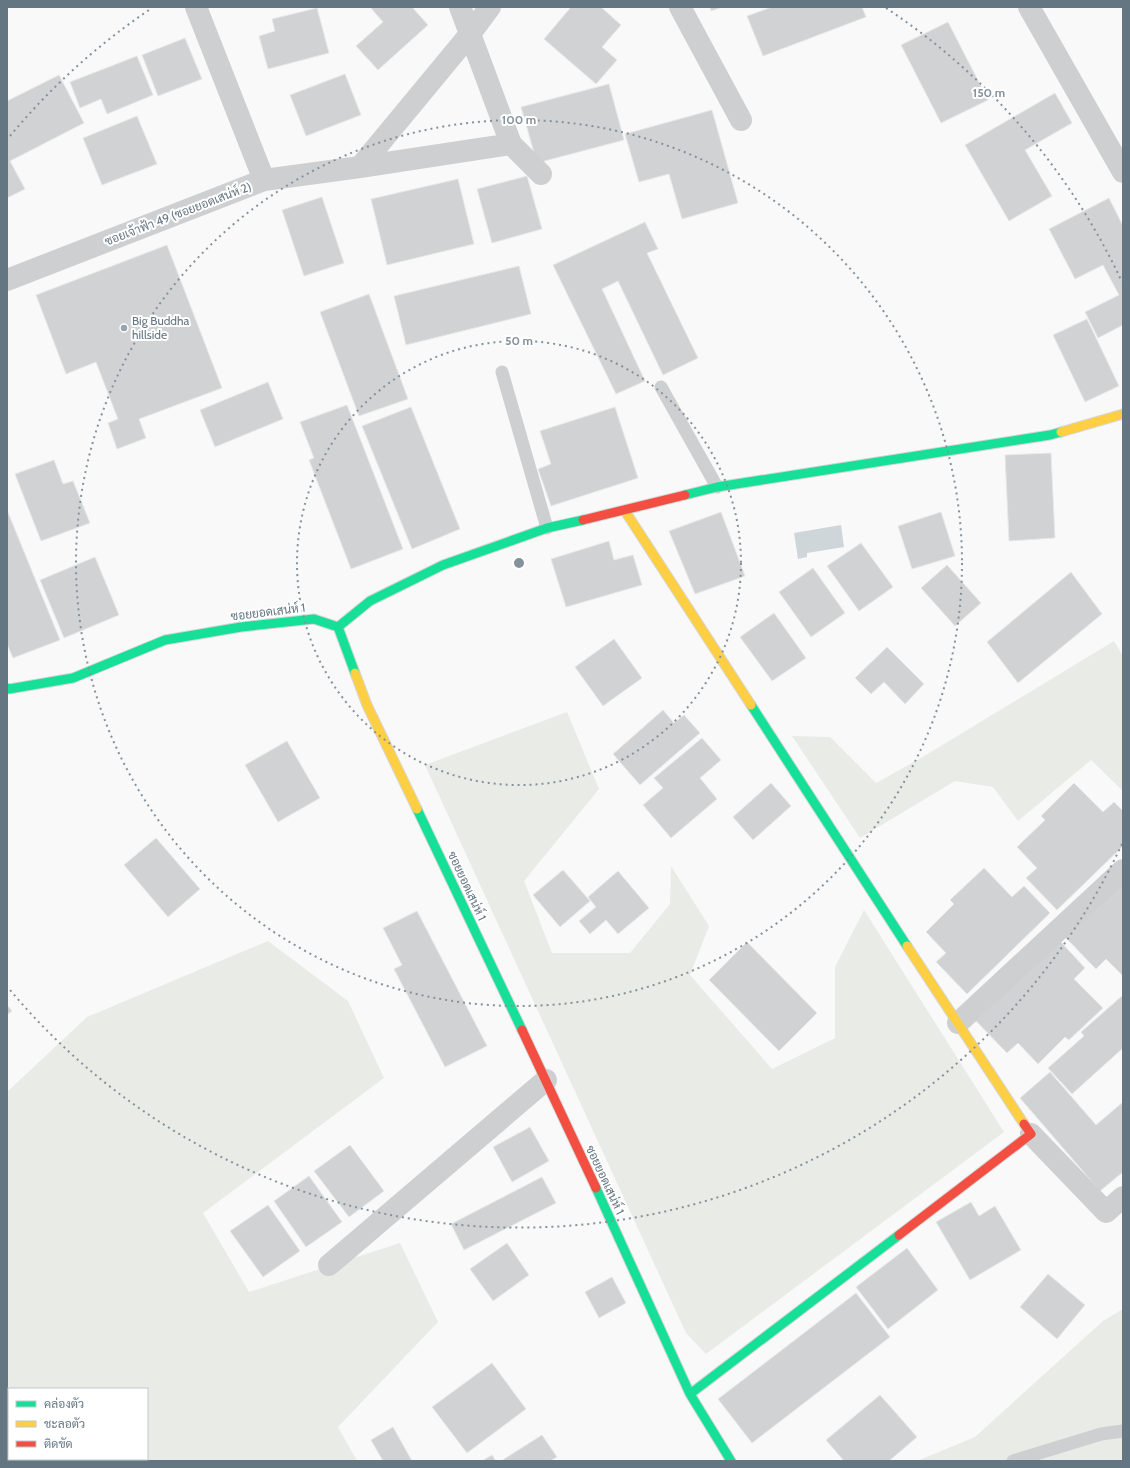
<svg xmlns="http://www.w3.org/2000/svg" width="1130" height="1468" font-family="Cabin,Sarabun,sans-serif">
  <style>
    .green { fill: #e8ebe6 }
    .water { fill: #ced6d9 }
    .building { fill: #d0d2d3; stroke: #e8e8e8 }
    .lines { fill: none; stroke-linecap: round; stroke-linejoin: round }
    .fast-casing { stroke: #d5d6d7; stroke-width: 11 }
    .slow-casing { stroke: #d5d6d7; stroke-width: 11 }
    .jam-casing { stroke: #d5d6d7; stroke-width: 11 }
    .lane { stroke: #cecfd0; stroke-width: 13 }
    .street { stroke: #cecfd0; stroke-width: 22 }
    .fast { stroke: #16e098; stroke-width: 9 }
    .slow { stroke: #ffcf43; stroke-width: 9 }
    .jam { stroke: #f24e42; stroke-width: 9 }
    .ring { fill: none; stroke: #84929c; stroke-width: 2; stroke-dasharray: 2 4 }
    .poi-dot { fill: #99a4ac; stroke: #fff; stroke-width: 1.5 }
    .labels { text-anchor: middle; stroke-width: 4; stroke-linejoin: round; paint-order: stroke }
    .street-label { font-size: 12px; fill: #657683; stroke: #fff }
    .poi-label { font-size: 12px; fill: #657683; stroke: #fff; text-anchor: start }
    .centre { fill: #84929c; stroke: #fff; stroke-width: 2 }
    .ring-label { font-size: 12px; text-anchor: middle; font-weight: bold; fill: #84929c; stroke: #fff; stroke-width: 4; stroke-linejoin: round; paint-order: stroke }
  </style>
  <rect width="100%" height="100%" fill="#f9f9f9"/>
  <path class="green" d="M1114,641L1123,656V791L1091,760L1018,821L993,787L955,781L860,838L792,736L830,737L876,783L921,758Z
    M567,712L599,789L524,881L552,953H630L670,904L671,866L709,926L690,975L772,1069L835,1038V967L864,910L1004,1132L706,1354L686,1333L425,765Z
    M268,941L348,1001L384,1078L203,1213L249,1292L400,1243L438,1322L338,1427L357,1461H11V1459H147V1389H9L7,1386V1092L87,1017Z
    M1123,1309V1461H917L975,1437L1103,1321Z"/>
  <path class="water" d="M841,525L844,547L807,553V557L798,559L794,533Z"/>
  <path class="building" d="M370,7H412L428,25L378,70L356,46L383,22Z
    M571,7H601L621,25L602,47L617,60L596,84L544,39Z
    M710,7H723L711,11Z
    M772,7H862L866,17L763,56L747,16Z
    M317,8L329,53L268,69L259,36L275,31L272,19Z
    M948,22L988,100L941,123L901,45Z
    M185,38L202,79L158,96L142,55Z
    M137,56L153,95L107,114L101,99L80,108L70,82Z
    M345,74L361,115L306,136L290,95Z
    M59,75L84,123L10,161L25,189L7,198V101Z
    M609,84L624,140L537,163L521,107Z
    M1055,93L1072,123L1025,150L1052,196L1009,221L965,145Z
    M712,110L738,203L682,219L669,174L639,182L625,134Z
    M137,116L157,164L102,185L83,138Z
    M527,176L542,229L492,243L477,189Z
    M458,179L474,244L387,265L371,199Z
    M322,197L344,263L304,276L282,210Z
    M1109,198L1123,226V325L1098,338L1085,312L1119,295L1103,265L1075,279L1049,229Z
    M645,222L658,249L647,253L698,358L663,375L618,281L602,289L645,381L616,394L553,265Z
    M167,245L222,388L139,419L146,438L117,449L108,423L118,419L96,362L66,374L36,295Z
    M519,266L531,314L406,345L394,296Z
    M369,294L408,399L359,416L320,312Z
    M1087,319L1119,386L1085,402L1053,335Z
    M268,382L283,419L215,447L200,410Z
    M347,405L403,549L351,569L309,460L314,458L300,422Z
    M411,407L460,529L412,549L362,426Z
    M615,407L638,478L551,506L538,469L551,464L540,431Z
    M1051,453L1055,538L1009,541L1005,455Z
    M54,460L63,484L73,481L90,523L41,541L15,474Z
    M7,510L60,640L13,658L7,644Z
    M721,512L745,576L695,594L669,531Z
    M941,512L955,556L912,569L898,526Z
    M609,541L614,560L633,555L642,585L566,607L551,559Z
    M861,543L893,587L859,611L827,566Z
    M95,557L119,615L64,638L40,580Z
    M947,565L981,603L955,626L921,588Z
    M813,568L845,613L811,637L779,592Z
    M1071,572L1102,614L1018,683L987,642Z
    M774,613L806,658L772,681L740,637Z
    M614,639L642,678L603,706L575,667Z
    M887,647L924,684L905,704L884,682L871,694L855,678Z
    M663,710L674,723L684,715L700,733L640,785L613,754Z
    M702,738L721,760L700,778L717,799L671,838L643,805L663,788L654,778Z
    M287,741L320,798L278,822L245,765Z
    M771,783L791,806L753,840L733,817Z
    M1074,783L1103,812L1114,802L1123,811V846L1057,910L1026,878L1037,868L1017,847L1045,820L1041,816Z
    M156,838L200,889L168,917L124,865Z
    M984,868L1012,897L1024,886L1050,913L967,994L936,962L946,953L926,932L954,904L950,900Z
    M563,870L590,901L560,927L533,895Z
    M618,871L649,908L618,934L606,920L590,934L579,921L596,907L588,897Z
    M1123,881V976L1106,959L1096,969L1065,937Z
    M417,911L487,1046L445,1067L394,969L402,965L383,928Z
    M1059,940L1085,968L1074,979L1103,1008L1069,1040L1065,1037L1038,1064L1018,1043L1007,1053L976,1021Z
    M747,942L817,1013L779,1051L709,980Z
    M1123,995V1048L1072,1094L1048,1068L1084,1036L1081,1032Z
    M7,1005L12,1011L7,1015Z
    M1050,1072L1096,1125L1123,1102V1172L1100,1191L1020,1098Z
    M530,1127L549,1161L512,1182L493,1147Z
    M350,1145L384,1191L349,1217L314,1171Z
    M309,1176L342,1222L306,1247L274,1201Z
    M542,1177L556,1203L464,1250L451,1224Z
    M971,1202L979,1216L995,1206L1021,1250L970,1280L936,1222Z
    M268,1205L300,1251L263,1277L230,1231Z
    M507,1243L529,1275L493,1301L470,1269Z
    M907,1248L938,1290L888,1329L856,1287Z
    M1048,1274L1085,1305L1057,1339L1020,1307Z
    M612,1277L626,1303L599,1318L585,1292Z
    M856,1293L890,1337L752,1443L718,1399Z
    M492,1363L526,1409L467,1453L432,1407Z
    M880,1395L917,1437L889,1461H844L826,1440Z
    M393,1427L412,1461H383L371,1440Z
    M542,1435L557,1457L550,1461H501Z
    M492,1455L496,1461H482Z"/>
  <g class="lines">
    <g class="fast-casing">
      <path id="fast" d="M685,495L717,487L1050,435L1061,432
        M338,627L370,601L443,565L547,528L583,520
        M7,688L9,689L73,678L165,640L241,627L314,619L338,627L355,673
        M751,705L907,946
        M417,809L522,1030
        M596,1188L690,1394L731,1461
        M690,1394L899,1235"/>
    </g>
    <g class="slow-casing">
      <path id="slow" d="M1061,432L1123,414
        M625,511L751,705
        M355,673L367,705L417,809
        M907,946L1024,1124"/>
    </g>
    <g class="jam-casing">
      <path id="jam" d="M583,520L685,495
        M522,1030L596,1188
        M899,1235L1031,1134L1024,1124"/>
    </g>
    <path class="lane" d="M502,372L547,528
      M661,387L717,487
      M1013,1461L1101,1434L1123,1431"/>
    <path class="street" d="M460,7L511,144L541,174
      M680,7L741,120
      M1029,7L1123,172
      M360,167L470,34L490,7
      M264,180L360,167L511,144
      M7,280L264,180L196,7
      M958,1023L1123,870
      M1031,1134L1106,1212L1123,1197
      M329,1265L546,1080"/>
    <use href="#fast" class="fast"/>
    <use href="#slow" class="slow"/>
    <use href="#jam" class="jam"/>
  </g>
  <g class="ring">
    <circle cx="519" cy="563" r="222"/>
    <circle cx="519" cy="563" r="443"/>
    <path d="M1122 844A665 665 0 0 1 10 990M10 136A665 665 0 0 1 152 8M886 8A665 665 0 0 1 1122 282"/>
  </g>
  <circle class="poi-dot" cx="124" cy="328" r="4"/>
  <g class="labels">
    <g class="street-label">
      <text transform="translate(178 214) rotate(-21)" y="4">ซอยเจ้าฟ้า 49 (ซอยยอดเสน่ห์ 2)</text>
      <text transform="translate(268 612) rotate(-7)" y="4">ซอยยอดเสน่ห์ 1</text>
      <text transform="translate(467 886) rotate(65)" y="4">ซอยยอดเสน่ห์ 1</text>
      <text transform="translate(605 1180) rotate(65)" y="4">ซอยยอดเสน่ห์ 1</text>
    </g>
    <g class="poi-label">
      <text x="132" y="325">Big Buddha<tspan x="132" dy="14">hillside</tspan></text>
    </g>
  </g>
  <circle cx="519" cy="563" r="6" class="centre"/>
  <g class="ring-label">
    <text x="989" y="97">150 m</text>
    <text x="519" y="124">100 m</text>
    <text x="519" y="345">50 m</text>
  </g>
  <rect width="1130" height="1468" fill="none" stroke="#657683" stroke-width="16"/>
  <rect x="8" y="1388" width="140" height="72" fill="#ffffff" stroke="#c1c8cd"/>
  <rect x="16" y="1401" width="20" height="6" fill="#16e098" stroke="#c1c8cd"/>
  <text x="44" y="1408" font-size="12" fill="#657683">คล่องตัว</text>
  <rect x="16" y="1421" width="20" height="6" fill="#ffcf43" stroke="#c1c8cd"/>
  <text x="44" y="1428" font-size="12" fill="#657683">ชะลอตัว</text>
  <rect x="16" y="1441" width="20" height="6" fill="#f24e42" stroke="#c1c8cd"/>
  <text x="44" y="1448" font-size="12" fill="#657683">ติดขัด</text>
</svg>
